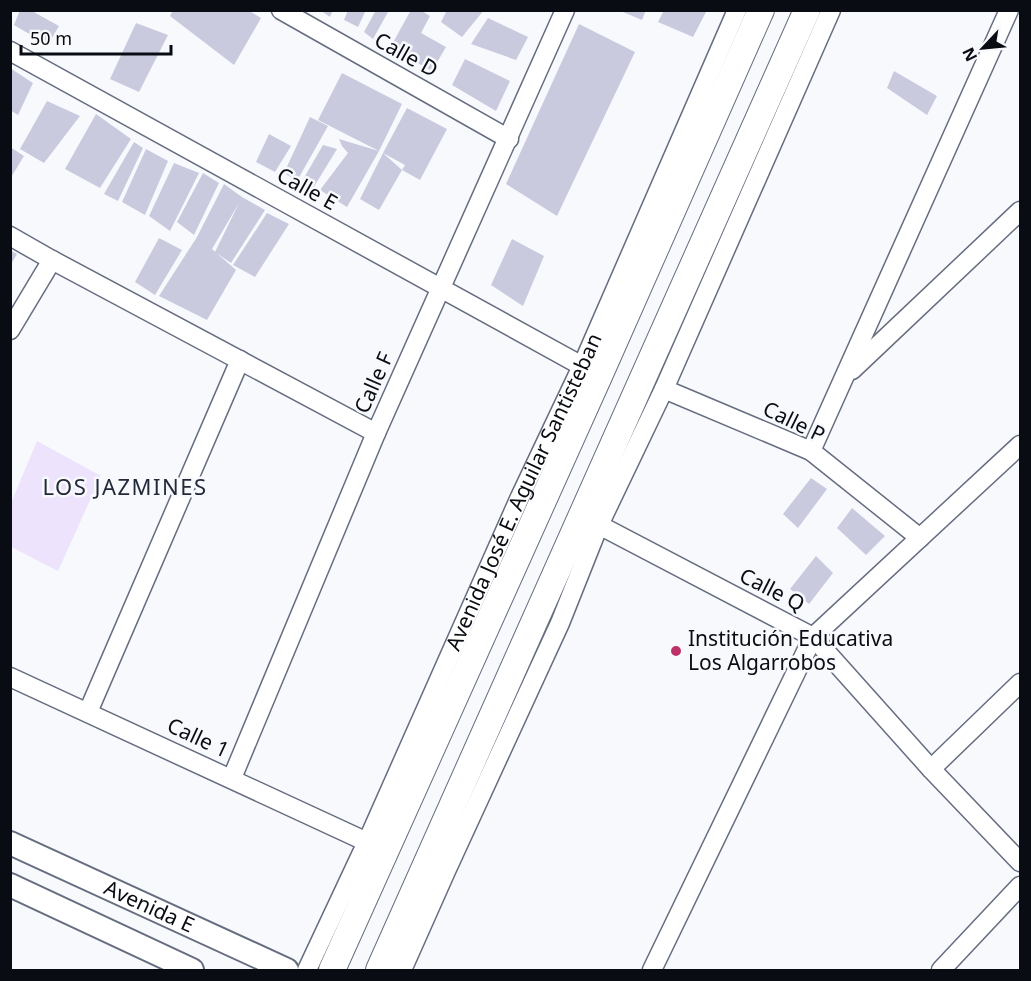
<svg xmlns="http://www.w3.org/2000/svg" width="1031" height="981" font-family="'Noto Sans',sans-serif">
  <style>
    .green { fill: #eee3fc }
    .building { fill: #cacadf }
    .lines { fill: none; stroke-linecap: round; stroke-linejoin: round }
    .minor-casing { stroke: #656d7f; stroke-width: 21 }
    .tertiary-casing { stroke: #656d7f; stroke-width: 26 }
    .secondary-casing { stroke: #656d7f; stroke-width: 28 }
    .minor { stroke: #fff; stroke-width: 18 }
    .tertiary { stroke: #fff; stroke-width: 22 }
    .secondary { stroke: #fff; stroke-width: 26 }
    .poi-dot { fill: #bd3168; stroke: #f7f9fd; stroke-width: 2 }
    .labels { text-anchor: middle; stroke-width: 5; stroke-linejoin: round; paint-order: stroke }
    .street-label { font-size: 21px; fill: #090c12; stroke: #f7f9fd }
    .poi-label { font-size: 21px; fill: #090c12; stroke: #f7f9fd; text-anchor: start }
    .neighbourhood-label { font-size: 22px; letter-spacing: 1.5px; fill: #232938; stroke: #f7f9fd }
  </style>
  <rect width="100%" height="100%" fill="#f7f9fd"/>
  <path class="green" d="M37,441L101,476L58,571L11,547V503Z"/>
  <path class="building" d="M20,10H30L59,26L48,45L14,25Z
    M173,10H248L261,18L234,65L170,16Z
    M320,10H333L330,17Z
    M348,10H366L358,27L344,20Z
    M376,10H386L388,12L373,39L364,32Z
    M411,10H420L430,16L421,33L446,47L432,71L390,48Z
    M447,10H484L462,37L441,22Z
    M618,10H646L642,20Z
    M664,10H705L706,12L693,37L658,22Z
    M488,18L528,37L516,60L471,44Z
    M136,23L168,35L139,92L110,79Z
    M579,24L635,52L557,216L506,184Z
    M465,59L510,81L496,111L452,85Z
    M10,68L33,83L18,115L10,110Z
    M894,71L937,96L927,115L887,88Z
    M342,73L402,104L379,151L347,207L320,190L348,153L342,146L339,139L379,151L318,120Z
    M47,101L80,116L44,163L20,149Z
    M407,108L447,129L420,180L402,170L405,165L383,153Z
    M96,114L131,139L100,188L65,169Z
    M310,117L328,126L297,181L284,173Z
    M269,134L291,146L275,172L256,162Z
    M134,142L143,148L118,201L104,194Z
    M323,145L337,149L312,190L301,183Z
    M10,147L24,156L10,179Z
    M146,149L168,161L145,215L122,202Z
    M383,153L402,170L379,210L360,199Z
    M174,163L199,173L170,231L149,216Z
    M203,173L219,183L194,235L177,222Z
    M224,184L242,197L265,210L231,263L215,252L239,203L212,249L236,270L207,320L159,296L197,237Z
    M267,213L289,224L255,277L233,265Z
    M159,238L182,250L155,295L135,282Z
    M512,239L544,256L523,306L491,285Z
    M10,250L17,254L10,266Z
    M811,478L827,489L798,528L783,514Z
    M852,508L885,536L866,555L837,528Z
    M816,556L833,573L809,604L790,589Z"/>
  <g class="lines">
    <g class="minor-casing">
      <g id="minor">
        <path d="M281,10L509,139"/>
        <path d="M10,51L582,366"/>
        <path d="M10,236L52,260L376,433"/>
        <path d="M10,330L52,260"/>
        <path d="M852,370L1020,211"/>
        <path d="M664,389L811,451L920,538"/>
        <path d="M811,451L1009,10"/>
        <path d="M599,525L813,637L931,769L1020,862"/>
        <path d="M10,677L367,842"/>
        <path d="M88,712L240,360"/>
        <path d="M931,769L1020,683"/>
        <path d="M232,778L376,433L565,10"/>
        <path id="s1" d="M307,970L367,842L520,497L582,366L737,10"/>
        <path d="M402,970L446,871L560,623L599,525L664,389L831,10"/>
        <path d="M652,970L813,637L1020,445"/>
        <path d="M941,970L1020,886"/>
      </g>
    </g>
    <g class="tertiary-casing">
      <g id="tertiary">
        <path id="s2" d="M10,843L287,970"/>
        <path d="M10,885L192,970"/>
      </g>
    </g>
    <g class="secondary-casing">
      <path id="secondary" d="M332,970L600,374L761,10
        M379,970L807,10"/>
    </g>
    <use href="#minor" class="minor"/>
    <use href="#tertiary" class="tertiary"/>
    <use href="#secondary" class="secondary"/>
  </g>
  <circle class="poi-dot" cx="676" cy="651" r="6"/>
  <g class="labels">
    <g class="street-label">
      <text transform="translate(406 55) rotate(29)" y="7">Calle D</text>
      <text transform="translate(307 189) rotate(29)" y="7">Calle E</text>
      <text transform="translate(374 383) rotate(-66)" y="7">Calle F</text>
      <text transform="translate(794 422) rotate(26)" y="7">Calle P</text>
      <text dy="7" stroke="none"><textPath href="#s1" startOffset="525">Avenida José E. Aguilar Santisteban</textPath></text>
      <text transform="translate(772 590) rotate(27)" y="7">Calle Q</text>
      <text transform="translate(198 738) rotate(25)" y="7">Calle 1</text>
      <text dy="7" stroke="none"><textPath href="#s2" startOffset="153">Avenida E</textPath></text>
    </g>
    <g class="poi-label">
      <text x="688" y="646">Institución Educativa<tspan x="688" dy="24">Los Algarrobos</tspan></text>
    </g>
    <g class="neighbourhood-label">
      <text x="125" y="495">LOS JAZMINES</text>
    </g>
  </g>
  <rect width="1031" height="981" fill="none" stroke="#090c12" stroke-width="24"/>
  <g transform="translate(983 48) rotate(244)" stroke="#f7f9fd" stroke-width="4.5" paint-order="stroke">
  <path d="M0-4.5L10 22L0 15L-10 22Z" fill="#090c12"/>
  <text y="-9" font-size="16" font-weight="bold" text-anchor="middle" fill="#090c12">N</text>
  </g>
  <path d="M21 45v9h150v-9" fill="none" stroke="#090c12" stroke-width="3"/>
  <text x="30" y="45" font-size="18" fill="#090c12" stroke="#f7f9fd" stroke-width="4.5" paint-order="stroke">50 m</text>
</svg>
